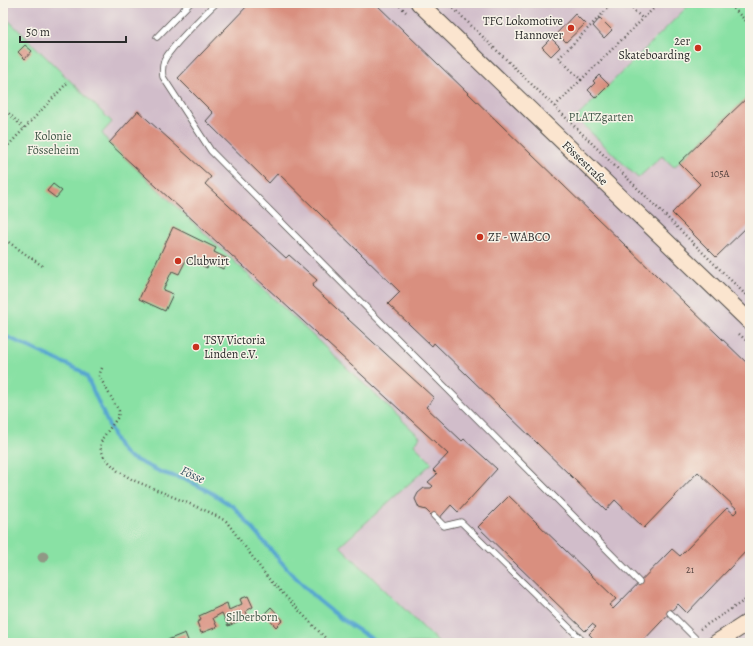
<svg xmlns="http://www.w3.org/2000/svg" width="753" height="646" font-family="Alegreya,serif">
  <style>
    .industrial { fill: #d1bdca }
    .green { fill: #89e1a4; stroke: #5a8668 }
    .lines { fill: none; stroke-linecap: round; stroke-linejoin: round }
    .stream { stroke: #56a6d0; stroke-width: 4 }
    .building { fill: #d98f7f }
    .lane-casing { stroke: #494743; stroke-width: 7 }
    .secondary-casing { stroke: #494743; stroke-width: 18 }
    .path { stroke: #494743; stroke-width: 2.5; stroke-dasharray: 1 3; stroke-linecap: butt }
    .lane { stroke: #fff; stroke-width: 5.5 }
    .secondary { stroke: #fbe5cf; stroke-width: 16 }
    .tree { fill: #909985 }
    .poi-dot { fill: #c8321e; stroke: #f7f3e8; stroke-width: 1.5 }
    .labels { text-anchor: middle; stroke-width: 3; stroke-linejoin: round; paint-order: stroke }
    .number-label { font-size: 10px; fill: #564440 }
    .poi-label { font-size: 12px; fill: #2b2b2b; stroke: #f7f3e8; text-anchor: start }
    .park-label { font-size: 12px; fill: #425849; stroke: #f7f3e8 }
    .street-label { font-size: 12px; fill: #2b2b2b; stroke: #f7f3e8 }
    .water-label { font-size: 13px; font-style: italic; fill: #3a5665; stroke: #f7f3e8 }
  </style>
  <rect width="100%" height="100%" fill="#f7f3e8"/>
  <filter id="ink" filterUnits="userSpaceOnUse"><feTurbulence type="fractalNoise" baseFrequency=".025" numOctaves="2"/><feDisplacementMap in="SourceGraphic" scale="8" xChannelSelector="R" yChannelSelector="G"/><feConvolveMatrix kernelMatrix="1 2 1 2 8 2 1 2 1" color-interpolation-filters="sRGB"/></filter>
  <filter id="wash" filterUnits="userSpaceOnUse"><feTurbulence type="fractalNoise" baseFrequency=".012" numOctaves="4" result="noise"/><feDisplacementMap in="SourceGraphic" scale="16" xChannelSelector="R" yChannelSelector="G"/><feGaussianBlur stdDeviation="0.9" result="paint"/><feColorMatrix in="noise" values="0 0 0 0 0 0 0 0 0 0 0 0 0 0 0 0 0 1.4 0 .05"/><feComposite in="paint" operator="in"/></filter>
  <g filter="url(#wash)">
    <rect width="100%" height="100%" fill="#f0e8ce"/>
    <path class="industrial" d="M3,3H750V643H439L340,546L432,463L413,444L420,437L109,143L102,133L112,122L3,15Z"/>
    <path class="green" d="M691,3H750V95L674,167L662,156L638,178L576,118Z
      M3,15L112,122L102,133L109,143L420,437L414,445L432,463L340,546L439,643H3Z"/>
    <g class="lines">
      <path class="stream" d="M3,335L81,371L87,377L114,437L120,448L127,456L163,473L187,480L210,492L234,507L290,572L318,600L340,618L378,643"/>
    </g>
    <g id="blocks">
      <path class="building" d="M250,3H375L750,366V547L687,613L678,604L641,643H598L589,634L596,627L592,624L585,631L478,527L509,496L616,599L609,605L613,609L672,549L680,556L727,508L734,514L738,510L698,472L644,528L615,500L606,510L434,343L432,346L388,304L400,292L278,173L269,183L206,121L213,113L178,78Z
        M575,14L585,24L566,42L557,33Z
        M600,18L612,30L604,38L593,26Z
        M551,38L560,47L551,56L542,47Z
        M25,45L32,51L25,59L18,52Z
        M599,75L609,85L596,98L588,90L595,83L593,81Z
        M750,95V224L716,257L672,213L700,184L679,163Z
        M138,111L211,177L205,184L286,258L289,255L317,280L312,286L434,398L426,407L462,441L464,439L497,469L458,512L451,505L437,521L426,510L419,508L415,499L418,493L424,488H431L433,486L428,482L437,474L433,470L448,454L109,143Z
        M53,184L62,191L56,198L47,191Z
        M173,227L216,248L214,252L228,259L223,269L209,262L207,268L187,258L179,274L172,271L163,290L173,294L165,311L139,299Z
        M248,596L253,607L246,611L248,617L228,626L222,613L213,618L217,627L201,633L197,622L201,620L199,616L227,603L229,610L242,604L240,599Z
        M271,607L283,620L276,627L264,614Z
        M185,633L189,643H160Z"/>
    </g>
  </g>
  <g filter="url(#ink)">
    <use href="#blocks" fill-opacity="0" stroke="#494743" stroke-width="1"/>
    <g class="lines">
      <g class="lane-casing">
        <path id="lane" d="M216,3C203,16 170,47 164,61C162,67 162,71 163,77L211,151L639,582
          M157,37L190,3
          M434,516L444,526L461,522L585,643
          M670,613L700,643"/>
      </g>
      <g class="secondary-casing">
        <path id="secondary" d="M419,3L750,322
          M716,643L750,621"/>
      </g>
      <path class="path" d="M397,3L406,12
        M448,3L555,107L750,299
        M626,3L643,19
        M728,3L750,25
        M581,80L659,3
        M555,106L581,80L559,58L613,3
        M3,108L24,128
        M3,151L68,82
        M3,241L6,243L7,241L44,267
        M739,334L750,344
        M102,368L99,376L119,411L118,417L102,439L100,447L104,457L118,471L133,480L209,512L226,521L268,578L330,643
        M700,629L750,597
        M678,643L684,639
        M749,643H750"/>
      <use href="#lane" class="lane"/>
      <use href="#secondary" class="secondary"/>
    </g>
    <circle class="tree" cx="43" cy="557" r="5.5"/>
  </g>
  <g class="poi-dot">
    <circle cx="571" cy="28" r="4"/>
    <circle cx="698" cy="48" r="4"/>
    <circle cx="480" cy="237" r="4"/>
    <circle cx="178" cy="261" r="4"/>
    <circle cx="196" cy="347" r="4"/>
  </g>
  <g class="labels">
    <g class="number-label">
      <text x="720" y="177">105A</text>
      <text x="690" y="573">21</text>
    </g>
    <g class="poi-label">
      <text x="563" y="25" text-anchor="end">TFC Lokomotive<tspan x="563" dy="14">Hannover</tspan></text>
      <text x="690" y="45" text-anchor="end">2er<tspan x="690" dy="14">Skateboarding</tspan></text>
      <text x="488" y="241">ZF - WABCO</text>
      <text x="186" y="265">Clubwirt</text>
      <text x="204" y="344">TSV Victoria<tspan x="204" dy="14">Linden e.V.</tspan></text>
    </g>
    <g class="park-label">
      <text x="601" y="121">PLATZgarten</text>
      <text x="53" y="140">Kolonie<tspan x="53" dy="14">Fösseheim</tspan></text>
      <text x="252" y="621">Silberborn</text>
    </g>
    <g class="street-label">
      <text transform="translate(585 163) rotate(44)" y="4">Fössestraße</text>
    </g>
    <g class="water-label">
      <text transform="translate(193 474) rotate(24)" y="5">Fösse</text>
    </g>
  </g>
  <rect width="753" height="646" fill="none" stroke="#f7f3e8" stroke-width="16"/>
  <path d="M20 36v6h106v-6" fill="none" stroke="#2b2b2b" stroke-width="2"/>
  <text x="26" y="36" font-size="12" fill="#2b2b2b" stroke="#f7f3e8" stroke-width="3" paint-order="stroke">50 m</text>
</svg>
